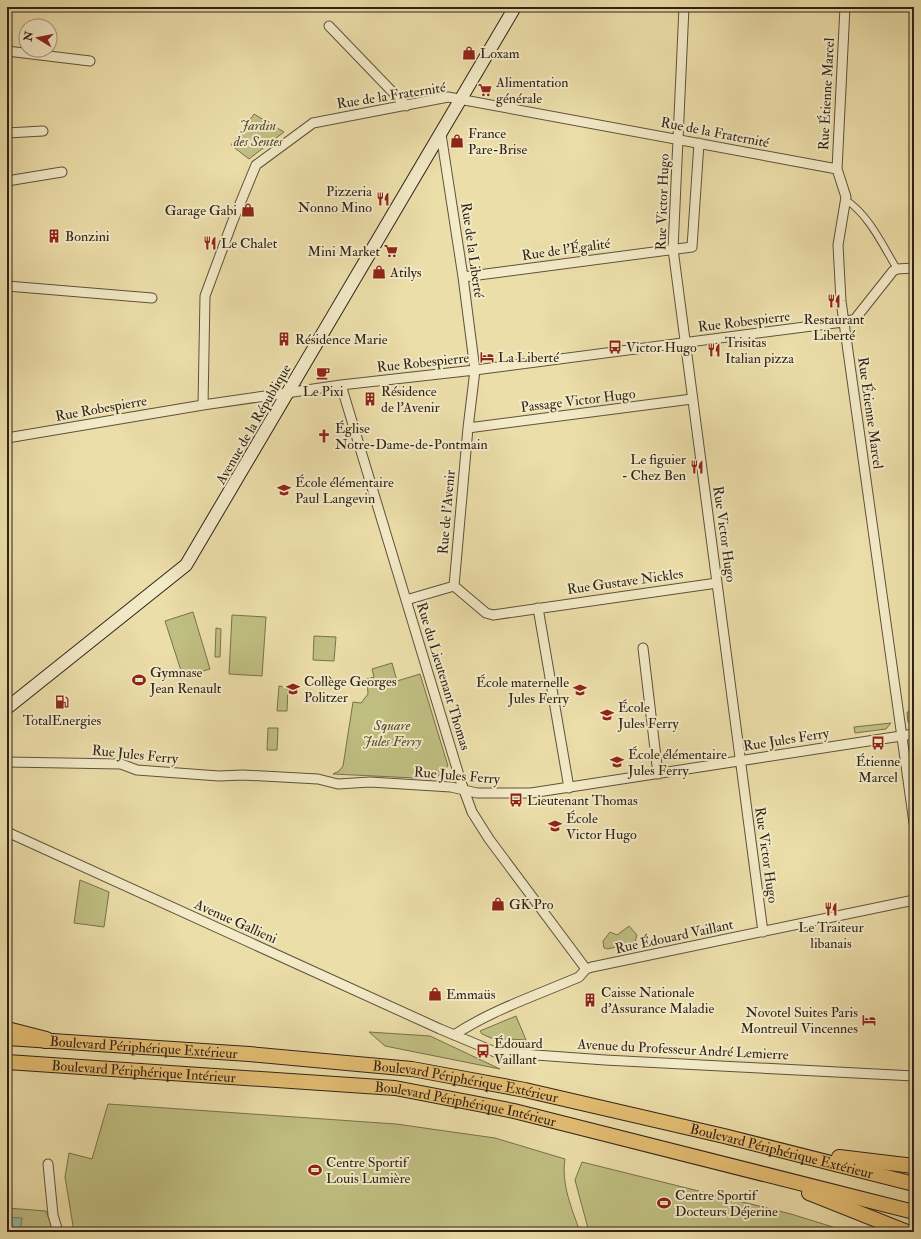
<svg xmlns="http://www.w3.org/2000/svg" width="921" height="1239" font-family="'IM FELL Double Pica',serif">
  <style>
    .green { fill: #c0bf82; stroke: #78714e }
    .water { fill: #99bca6; stroke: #6f7f6e }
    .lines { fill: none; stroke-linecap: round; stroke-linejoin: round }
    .pedestrian-casing { stroke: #5e523d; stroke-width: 8 }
    .minor-casing { stroke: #5e523d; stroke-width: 11 }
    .secondary-casing { stroke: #2f2319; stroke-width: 14 }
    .trunk-casing { stroke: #2f2319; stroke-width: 16 }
    .motorway-casing { stroke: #2f2319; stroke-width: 18 }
    .pedestrian { stroke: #f3eac7; stroke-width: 6 }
    .minor { stroke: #f3eac7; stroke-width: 9 }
    .secondary { stroke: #f3eac7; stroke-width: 12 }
    .trunk { stroke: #e6bf74; stroke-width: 14 }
    .motorway { stroke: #e6bf74; stroke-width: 16 }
    .labels { text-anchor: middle; stroke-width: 4; stroke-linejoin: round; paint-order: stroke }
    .poi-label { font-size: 14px; fill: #2f2319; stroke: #f3eac7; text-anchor: start }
    .street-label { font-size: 14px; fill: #2f2319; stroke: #f3eac7 }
    .park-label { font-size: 14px; font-style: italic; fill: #534a33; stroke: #f3eac7 }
  </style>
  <rect width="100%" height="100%" fill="#ecdea9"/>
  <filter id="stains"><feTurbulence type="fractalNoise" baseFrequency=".005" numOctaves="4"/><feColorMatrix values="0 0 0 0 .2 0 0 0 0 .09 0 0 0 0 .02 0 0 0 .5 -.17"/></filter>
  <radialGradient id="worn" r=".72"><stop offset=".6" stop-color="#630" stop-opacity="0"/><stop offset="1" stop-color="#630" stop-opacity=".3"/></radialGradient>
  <path class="green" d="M254,114L284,132L249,159L231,145Z
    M193,612L210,669L183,677L165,621Z
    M232,615L266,617L262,676L229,674Z
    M216,628L221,629L220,657H215Z
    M314,636L336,637L334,661L313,660Z
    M392,663L397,681L420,674L448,766L435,779L333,774L339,771L343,766L353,702L361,703L368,694L367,679L374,677L372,669Z
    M279,686L288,687L287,711H277Z
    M907,712H914V727L908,722Z
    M891,723L886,729L855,733L854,727Z
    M268,728H278L277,750H267Z
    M80,880L109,892L104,927L74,923Z
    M629,926L637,935L635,942L608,949L604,948L603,941L610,932L617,935Z
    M516,1016L526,1040L491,1038L482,1034L480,1031Z
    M369,1032L430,1036L500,1069L385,1046Z
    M108,1104L396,1124L495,1138L565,1159C561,1184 572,1209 580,1232H74L65,1177L69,1153L92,1159Z
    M582,1162L791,1214L849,1232H589L575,1180Z
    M7,1208L46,1211L54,1232H7Z"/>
  <path class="water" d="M7,1217L22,1218L20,1232H7Z"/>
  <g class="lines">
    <g class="pedestrian-casing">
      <path id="pedestrian" d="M846,200C869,215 883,246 897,269"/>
    </g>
    <g class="minor-casing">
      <path id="minor" d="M684,7L673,249L763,932
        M845,7L837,169L846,197L838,245L841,301L914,823
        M329,26L406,106
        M7,51L90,61
        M7,133L43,131
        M441,134L463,277L475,370L468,428L454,586
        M7,181L62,172
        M463,277L692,247L699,143
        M7,286L152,298
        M341,385L461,782L472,812L489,839L586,969
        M203,405L205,296L232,223L256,165L313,123L448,97L837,169
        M468,428L692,399
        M7,438L203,405L341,385L475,370L843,322L855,319L893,271L897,269L914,268
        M406,600L454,586L486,613L493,615L717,583
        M538,608L569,788
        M643,648L658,774
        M7,762L121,764L137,770L219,776L243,775L318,779L338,784L370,782L451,787L477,793H531L914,734
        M7,832L440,1029L495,1052L605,1060L914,1076
        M454,1035C492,1010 537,995 579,977L586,969L592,967L914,900
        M48,1164L53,1215L58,1232"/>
    </g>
    <g class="secondary-casing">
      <path id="secondary" d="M7,708L186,565L515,7"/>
    </g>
    <g class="trunk-casing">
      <g id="trunk">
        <path id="s1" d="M7,1038L249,1054L412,1069L525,1090L724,1136L914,1184"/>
        <path id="s2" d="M7,1062L395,1088L514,1111L914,1212"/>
        <path d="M839,1157L914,1166"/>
        <path d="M809,1193L907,1232"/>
      </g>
    </g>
    <g class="motorway-casing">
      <path id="motorway" d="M7,1030L46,1040"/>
    </g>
    <use href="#pedestrian" class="pedestrian"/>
    <use href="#minor" class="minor"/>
    <use href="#secondary" class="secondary"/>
    <use href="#trunk" class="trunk"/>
    <use href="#motorway" class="motorway"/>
  </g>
  <defs>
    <g id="shop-bare" transform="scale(1.08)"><path d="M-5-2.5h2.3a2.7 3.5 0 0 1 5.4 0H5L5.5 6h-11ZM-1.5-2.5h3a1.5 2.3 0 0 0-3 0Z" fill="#8f2418" stroke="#f3eac7" stroke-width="2.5" paint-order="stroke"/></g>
    <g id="supermarket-bare" transform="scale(1.08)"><path d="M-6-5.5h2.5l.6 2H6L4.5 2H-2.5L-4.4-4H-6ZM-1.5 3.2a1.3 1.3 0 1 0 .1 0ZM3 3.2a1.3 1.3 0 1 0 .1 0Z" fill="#8f2418" stroke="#f3eac7" stroke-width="2.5" paint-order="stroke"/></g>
    <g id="restaurant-bare" transform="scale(1.08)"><path d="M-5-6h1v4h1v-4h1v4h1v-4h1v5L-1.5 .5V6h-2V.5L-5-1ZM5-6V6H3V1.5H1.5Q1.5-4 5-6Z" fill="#8f2418" stroke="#f3eac7" stroke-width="2.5" paint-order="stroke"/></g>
    <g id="building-bare" transform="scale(1.08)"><path d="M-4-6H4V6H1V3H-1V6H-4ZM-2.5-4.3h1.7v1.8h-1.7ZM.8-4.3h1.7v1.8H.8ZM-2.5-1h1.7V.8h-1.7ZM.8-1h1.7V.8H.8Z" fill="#8f2418" stroke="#f3eac7" stroke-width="2.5" paint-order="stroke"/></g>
    <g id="bus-bare" transform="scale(1.08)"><path d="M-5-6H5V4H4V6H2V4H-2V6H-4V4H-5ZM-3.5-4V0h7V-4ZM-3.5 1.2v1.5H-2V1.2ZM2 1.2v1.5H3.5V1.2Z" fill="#8f2418" stroke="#f3eac7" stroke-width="2.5" paint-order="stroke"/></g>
    <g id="hotel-bare" transform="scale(1.08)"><path d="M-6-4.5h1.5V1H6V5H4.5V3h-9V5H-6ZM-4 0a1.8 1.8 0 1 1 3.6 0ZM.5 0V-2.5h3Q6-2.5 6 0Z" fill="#8f2418" stroke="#f3eac7" stroke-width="2.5" paint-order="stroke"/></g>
    <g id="cafe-bare" transform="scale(1.08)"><path d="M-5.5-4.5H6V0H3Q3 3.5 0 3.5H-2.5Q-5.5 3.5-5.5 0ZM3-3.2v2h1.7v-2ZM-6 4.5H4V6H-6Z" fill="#8f2418" stroke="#f3eac7" stroke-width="2.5" paint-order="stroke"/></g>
    <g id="church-bare" transform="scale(1.08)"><path d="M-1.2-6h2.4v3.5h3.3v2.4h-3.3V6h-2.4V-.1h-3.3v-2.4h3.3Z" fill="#8f2418" stroke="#f3eac7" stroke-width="2.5" paint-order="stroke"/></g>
    <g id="school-bare" transform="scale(1.08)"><path d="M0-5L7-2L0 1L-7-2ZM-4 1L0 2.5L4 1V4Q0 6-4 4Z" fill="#8f2418" stroke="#f3eac7" stroke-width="2.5" paint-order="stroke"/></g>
    <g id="stadium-bare" transform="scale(1.08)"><path d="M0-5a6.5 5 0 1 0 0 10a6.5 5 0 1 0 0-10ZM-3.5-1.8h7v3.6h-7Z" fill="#8f2418" stroke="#f3eac7" stroke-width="2.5" paint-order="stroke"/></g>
    <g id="fuel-bare" transform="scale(1.08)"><path d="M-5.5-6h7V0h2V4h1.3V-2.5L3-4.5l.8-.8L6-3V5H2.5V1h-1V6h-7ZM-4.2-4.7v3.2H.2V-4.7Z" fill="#8f2418" stroke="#f3eac7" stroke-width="2.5" paint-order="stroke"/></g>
  </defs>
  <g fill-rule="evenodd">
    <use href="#shop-bare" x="469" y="53"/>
    <use href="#supermarket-bare" x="485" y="90"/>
    <use href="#shop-bare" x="457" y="141"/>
    <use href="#restaurant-bare" x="383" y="199"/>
    <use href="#shop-bare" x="248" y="210"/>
    <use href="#building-bare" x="54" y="236"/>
    <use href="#restaurant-bare" x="210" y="243"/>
    <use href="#supermarket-bare" x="391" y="251"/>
    <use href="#shop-bare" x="379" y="272"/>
    <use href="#restaurant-bare" x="834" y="301"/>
    <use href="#building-bare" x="284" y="339"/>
    <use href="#bus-bare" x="615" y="347"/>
    <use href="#restaurant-bare" x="714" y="350"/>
    <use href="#hotel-bare" x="487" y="357"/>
    <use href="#cafe-bare" x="323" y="373"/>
    <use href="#building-bare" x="370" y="399"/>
    <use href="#church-bare" x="324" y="436"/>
    <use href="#restaurant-bare" x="697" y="467"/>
    <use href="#school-bare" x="284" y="490"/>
    <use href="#stadium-bare" x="139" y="680"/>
    <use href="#school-bare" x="293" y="689"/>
    <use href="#school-bare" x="580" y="690"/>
    <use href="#fuel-bare" x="62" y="702"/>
    <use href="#school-bare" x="607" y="715"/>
    <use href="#bus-bare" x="878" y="743"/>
    <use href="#school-bare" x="617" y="762"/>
    <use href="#bus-bare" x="516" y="800"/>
    <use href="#school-bare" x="555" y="826"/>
    <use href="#shop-bare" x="498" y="904"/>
    <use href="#restaurant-bare" x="831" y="909"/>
    <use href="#shop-bare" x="435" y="994"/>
    <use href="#building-bare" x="590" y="1000"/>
    <use href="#hotel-bare" x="869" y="1020"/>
    <use href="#bus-bare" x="483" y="1051"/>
    <use href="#stadium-bare" x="315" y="1170"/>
    <use href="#stadium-bare" x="664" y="1203"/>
  </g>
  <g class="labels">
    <g class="poi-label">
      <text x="480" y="58">Loxam</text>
      <text x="496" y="87">Alimentation<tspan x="496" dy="16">générale</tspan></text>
      <text x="468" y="138">France<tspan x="468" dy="16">Pare-Brise</tspan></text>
      <text x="372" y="196" text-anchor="end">Pizzeria<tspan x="372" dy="16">Nonno Mino</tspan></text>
      <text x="237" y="215" text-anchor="end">Garage Gabi</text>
      <text x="65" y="241">Bonzini</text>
      <text x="221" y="248">Le Chalet</text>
      <text x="380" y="256" text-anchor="end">Mini Market</text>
      <text x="390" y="277">Atilys</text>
      <text x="834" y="324" text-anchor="middle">Restaurant<tspan x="834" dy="16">Liberté</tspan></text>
      <text x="295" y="344">Résidence Marie</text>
      <text x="725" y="347">Trisitas<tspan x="725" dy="16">Italian pizza</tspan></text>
      <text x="626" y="352">Victor Hugo</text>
      <text x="498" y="362">La Liberté</text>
      <text x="323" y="396" text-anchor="middle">Le Pixi</text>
      <text x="381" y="396">Résidence<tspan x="381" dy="16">de l'Avenir</tspan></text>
      <text x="335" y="433">Église<tspan x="335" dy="16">Notre-Dame-de-Pontmain</tspan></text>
      <text x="686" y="464" text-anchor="end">Le figuier<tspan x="686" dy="16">- Chez Ben</tspan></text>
      <text x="295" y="487">École élémentaire<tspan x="295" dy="16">Paul Langevin</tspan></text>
      <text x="150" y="677">Gymnase<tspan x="150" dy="16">Jean Renault</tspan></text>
      <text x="304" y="686">Collège Georges<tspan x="304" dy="16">Politzer</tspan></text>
      <text x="569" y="687" text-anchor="end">École maternelle<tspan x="569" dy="16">Jules Ferry</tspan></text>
      <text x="618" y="712">École<tspan x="618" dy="16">Jules Ferry</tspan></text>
      <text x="62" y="725" text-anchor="middle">TotalEnergies</text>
      <text x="628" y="759">École élémentaire<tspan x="628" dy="16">Jules Ferry</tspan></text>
      <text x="878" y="766" text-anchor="middle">Étienne<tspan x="878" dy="16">Marcel</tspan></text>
      <text x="527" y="805">Lieutenant Thomas</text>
      <text x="566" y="823">École<tspan x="566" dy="16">Victor Hugo</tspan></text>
      <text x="509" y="909">GK Pro</text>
      <text x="831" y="932" text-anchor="middle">Le Traiteur<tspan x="831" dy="16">libanais</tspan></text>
      <text x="601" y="997">Caisse Nationale<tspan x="601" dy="16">d'Assurance Maladie</tspan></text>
      <text x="446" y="999">Emmaüs</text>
      <text x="858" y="1017" text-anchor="end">Novotel Suites Paris<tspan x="858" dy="16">Montreuil Vincennes</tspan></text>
      <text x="494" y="1048">Édouard<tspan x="494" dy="16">Vaillant</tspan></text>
      <text x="326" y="1167">Centre Sportif<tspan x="326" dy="16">Louis Lumière</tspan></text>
      <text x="675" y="1200">Centre Sportif<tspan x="675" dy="16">Docteurs Déjerine</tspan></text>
    </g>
    <g class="street-label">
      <text transform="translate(826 94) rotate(-87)" y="5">Rue Étienne Marcel</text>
      <text transform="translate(391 95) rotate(-9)" y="5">Rue de la Fraternité</text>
      <text transform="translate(715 132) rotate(11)" y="5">Rue de la Fraternité</text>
      <text transform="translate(662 202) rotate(-88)" y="5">Rue Victor Hugo</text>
      <text transform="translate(566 249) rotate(-8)" y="5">Rue de l'Égalité</text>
      <text transform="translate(473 250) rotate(82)" y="5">Rue de la Liberté</text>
      <text transform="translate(744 321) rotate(-7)" y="5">Rue Robespierre</text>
      <text transform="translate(423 362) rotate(-6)" y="5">Rue Robespierre</text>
      <text transform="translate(578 400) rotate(-7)" y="5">Passage Victor Hugo</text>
      <text transform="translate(101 408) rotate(-10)" y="5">Rue Robespierre</text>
      <text transform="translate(871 413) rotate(82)" y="5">Rue Étienne Marcel</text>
      <text transform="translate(253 424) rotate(-60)" y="5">Avenue de la République</text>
      <text transform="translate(446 512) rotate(-85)" y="5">Rue de l'Avenir</text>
      <text transform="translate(725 534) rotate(82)" y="5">Rue Victor Hugo</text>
      <text transform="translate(625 581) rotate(-8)" y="5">Rue Gustave Nickles</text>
      <text transform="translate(444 676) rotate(73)" y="5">Rue du Lieutenant Thomas</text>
      <text transform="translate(786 739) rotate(-9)" y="5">Rue Jules Ferry</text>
      <text transform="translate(135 754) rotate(6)" y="5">Rue Jules Ferry</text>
      <text transform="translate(457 775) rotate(5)" y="5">Rue Jules Ferry</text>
      <text transform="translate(767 855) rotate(82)" y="5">Rue Victor Hugo</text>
      <text transform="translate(236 921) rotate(24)" y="5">Avenue Gallieni</text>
      <text transform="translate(674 936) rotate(-12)" y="5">Rue Édouard Vaillant</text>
      <text dy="5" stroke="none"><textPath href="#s1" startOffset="137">Boulevard Périphérique Extérieur</textPath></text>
      <text transform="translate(683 1049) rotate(3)" y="5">Avenue du Professeur André Lemierre</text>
      <text dy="5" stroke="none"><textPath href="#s2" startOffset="137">Boulevard Périphérique Intérieur</textPath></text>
      <text dy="5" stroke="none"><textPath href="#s1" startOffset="461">Boulevard Périphérique Extérieur</textPath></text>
      <text dy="5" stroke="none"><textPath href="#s2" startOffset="461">Boulevard Périphérique Intérieur</textPath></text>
      <text dy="5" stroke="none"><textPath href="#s1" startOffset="785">Boulevard Périphérique Extérieur</textPath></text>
    </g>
    <g class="park-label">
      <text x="258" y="130">Jardin<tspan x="258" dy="16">des Sentes</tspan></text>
      <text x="392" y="730">Square<tspan x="392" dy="16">Jules Ferry</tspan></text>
    </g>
  </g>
  <rect width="921" height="1239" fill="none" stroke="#ecdea9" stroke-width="24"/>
  <rect x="8" y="8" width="905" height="1223" fill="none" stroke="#2f2319" stroke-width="2"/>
  <rect x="12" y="12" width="897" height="1215" fill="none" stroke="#2f2319"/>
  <g transform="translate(38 38) rotate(280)"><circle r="19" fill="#f3eac7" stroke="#a59a81"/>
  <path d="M0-3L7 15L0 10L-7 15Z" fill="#8f2418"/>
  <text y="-6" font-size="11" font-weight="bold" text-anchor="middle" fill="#2f2319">N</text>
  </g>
  <rect width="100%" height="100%" filter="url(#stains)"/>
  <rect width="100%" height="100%" fill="url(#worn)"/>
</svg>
